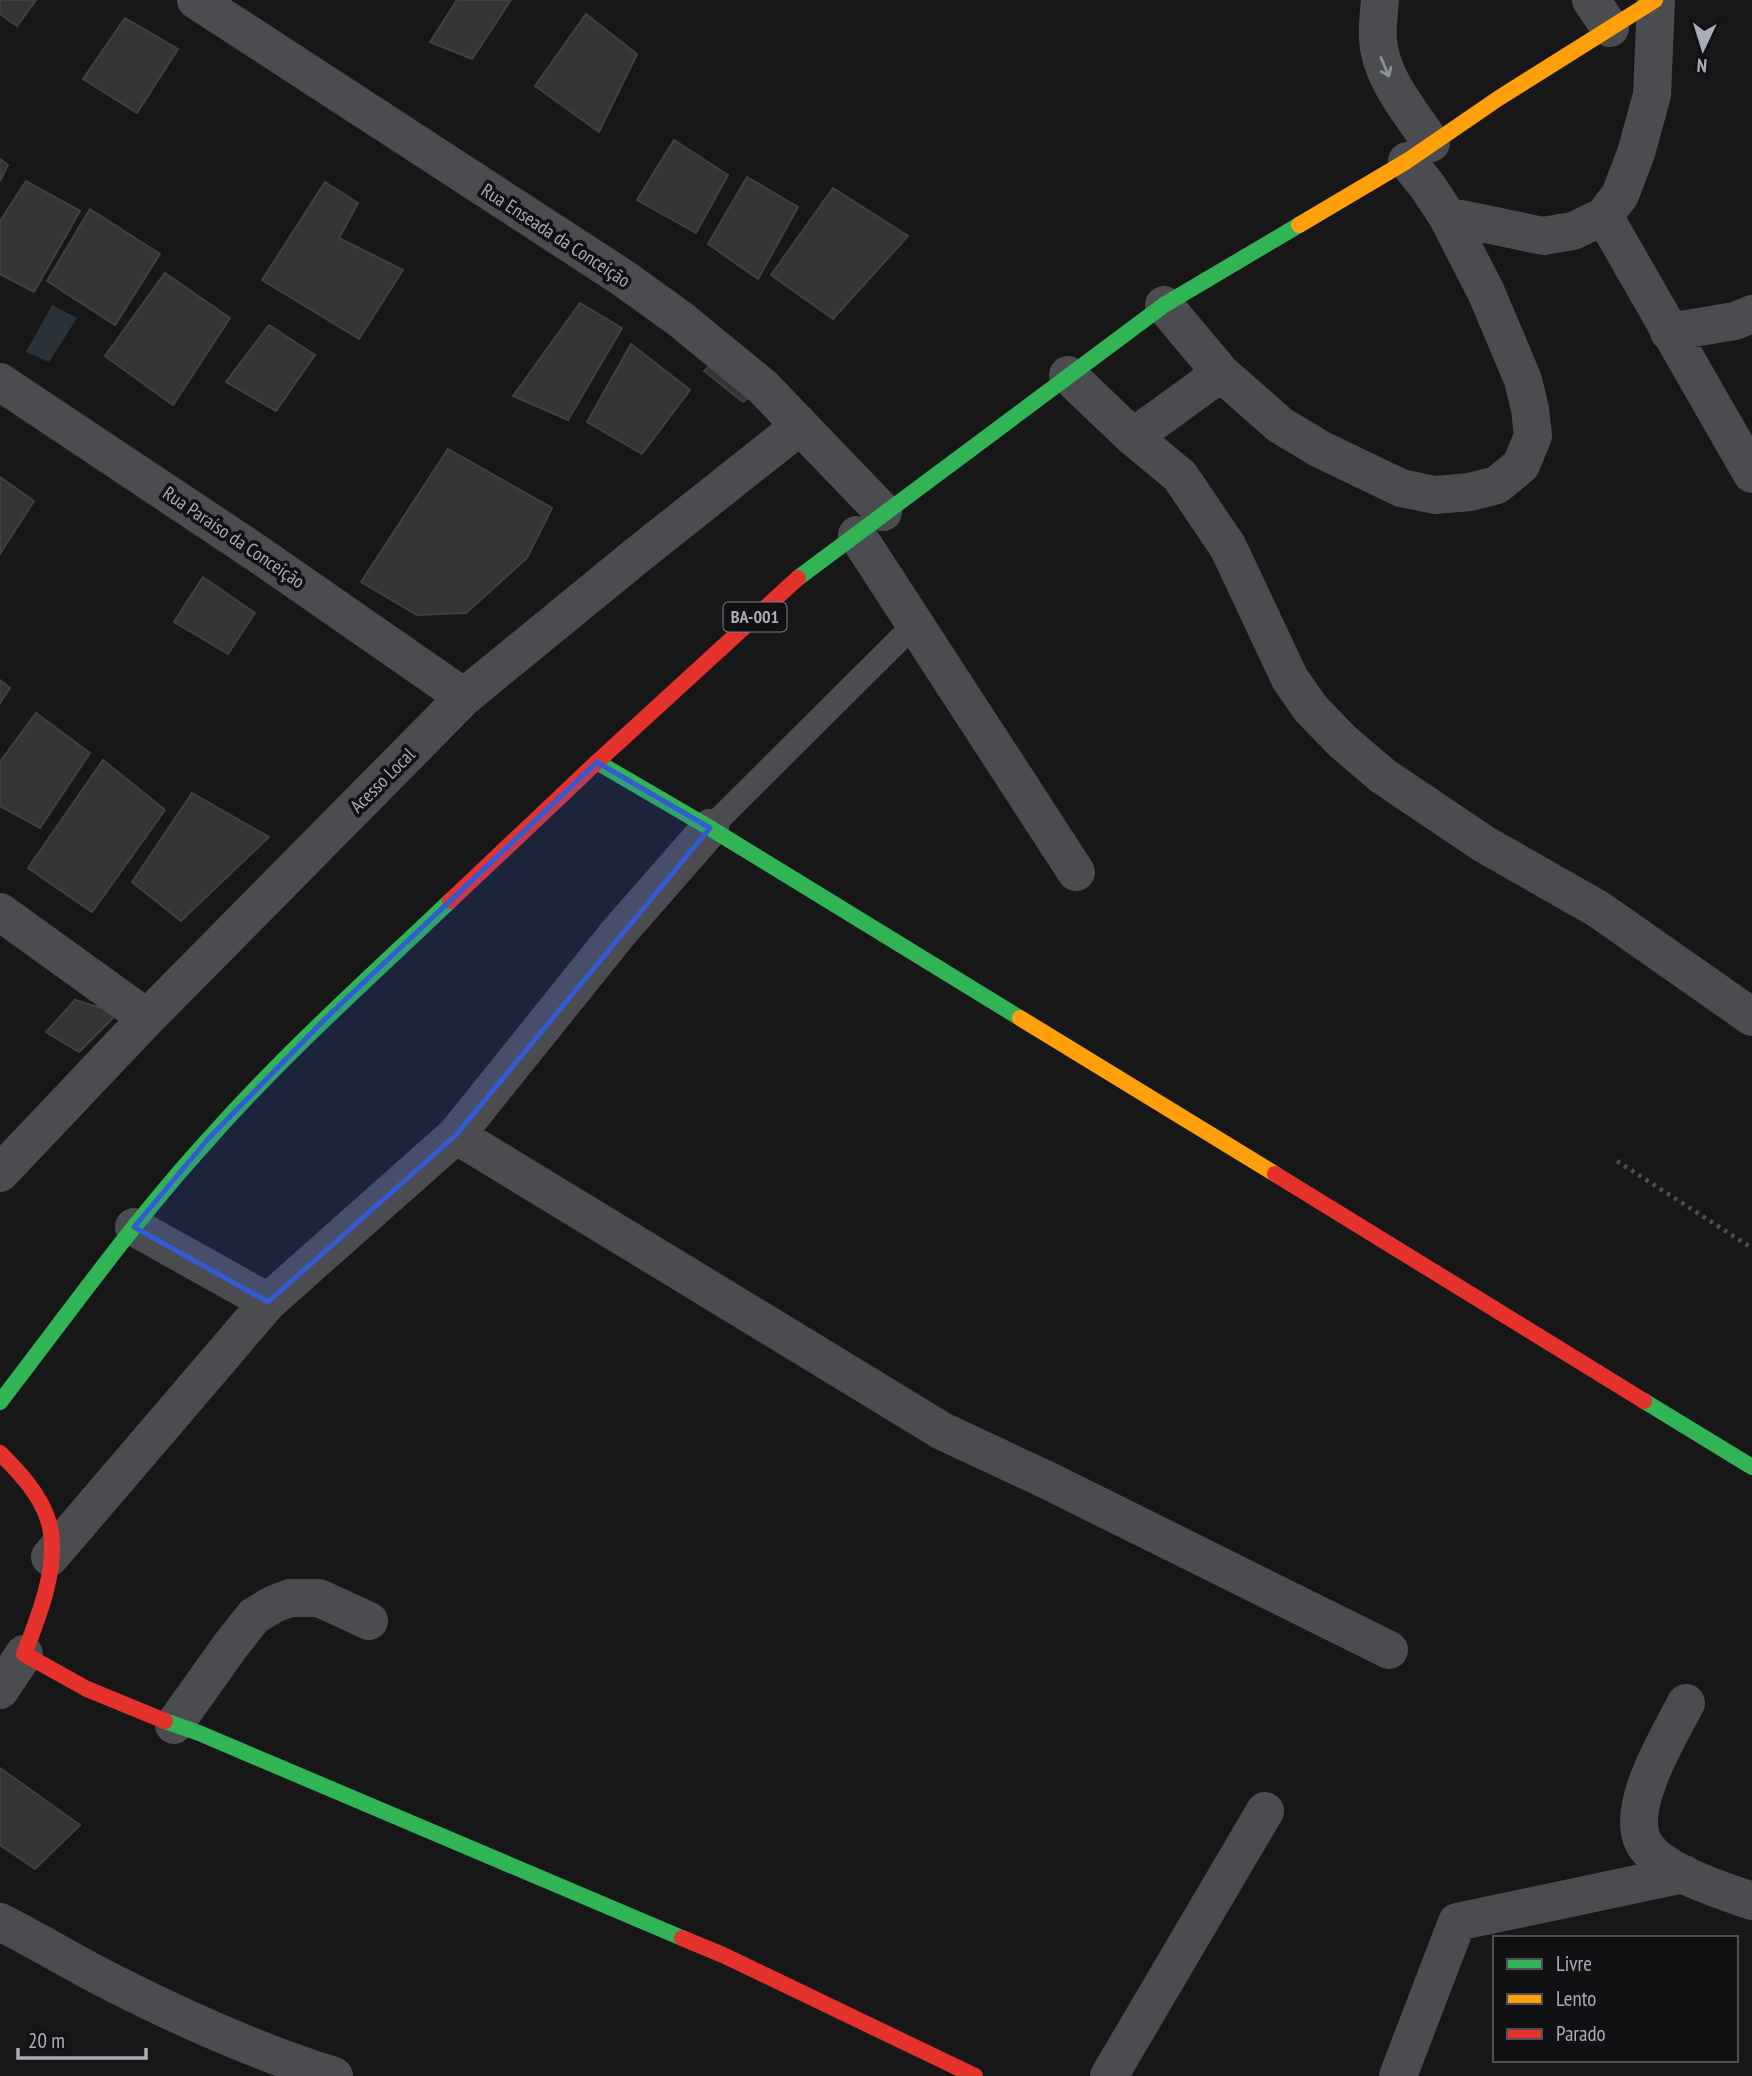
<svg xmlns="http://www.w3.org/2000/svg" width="1752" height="2076" font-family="'PT Sans Narrow',sans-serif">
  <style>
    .water { fill: #2a3239 }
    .building { fill: #353536; stroke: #3f4043; stroke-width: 2 }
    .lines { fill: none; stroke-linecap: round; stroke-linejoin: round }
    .path { stroke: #4d4e52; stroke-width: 4.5; stroke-dasharray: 3.5 5; stroke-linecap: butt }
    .lane { stroke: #4b4c50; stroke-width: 24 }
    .street { stroke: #4b4c50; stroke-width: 38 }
    .fast { stroke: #30b455; stroke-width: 16 }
    .slow { stroke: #ff9f0a; stroke-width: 16 }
    .jam { stroke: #e5322d; stroke-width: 16 }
    .oneway { stroke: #8c9099 }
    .marked { fill: #325cd3; fill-opacity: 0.2; stroke: #325cd3; stroke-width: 5; stroke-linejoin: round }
    .labels { text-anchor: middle; stroke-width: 7; stroke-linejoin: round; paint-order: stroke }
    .shield { fill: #111113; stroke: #7b7e86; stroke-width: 2 }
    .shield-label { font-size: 18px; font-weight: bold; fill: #a8adb8 }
    .street-label { font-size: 19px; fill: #a8adb8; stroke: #111113 }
  </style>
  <rect width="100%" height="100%" fill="#171717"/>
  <path class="water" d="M52,305L77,318L49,362L26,352Z"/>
  <path class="building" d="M0,0H36L17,26L0,14Z
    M457,0H511L472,59L430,42Z
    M586,14L637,54L599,132L535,86Z
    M125,18L178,49L137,113L83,79Z
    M674,140L728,175L696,233L637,200Z
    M0,159L8,165L0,181Z
    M747,177L798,207L758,279L708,244Z
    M26,181L80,211L34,292L0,274V221Z
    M325,182L358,203L339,238L403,270L359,339L262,280Z
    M833,188L908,236L833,319L771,275Z
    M90,209L160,254L115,325L47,281Z
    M165,273L230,318L173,405L105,356Z
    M580,303L622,328L568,420L513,396Z
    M269,325L315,355L276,411L226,382Z
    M631,344L690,390L642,454L587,422Z
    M723,354L763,387L743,402L704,371Z
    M448,449L552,508L527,558L466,613L417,615L361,582Z
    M0,477L34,501L0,554Z
    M203,577L255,613L228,654L174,622Z
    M0,680L10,688L0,703Z
    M36,713L90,753L40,828L0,806V762Z
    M103,760L165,810L92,912L28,868Z
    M192,793L269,837L181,921L132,882Z
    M75,1000L118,1013L79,1052L46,1032Z
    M0,1768L80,1825L35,1869L0,1845Z"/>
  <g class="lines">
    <path class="path" d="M1617,1161L1752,1248"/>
    <path class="lane" d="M710,828L914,625"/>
    <path class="street" d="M196,0L623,278L680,319L763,387L883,512
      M1380,0C1379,13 1377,26 1378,39C1380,78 1411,112 1431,143
      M1591,0L1610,28
      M1447,216L1543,236L1573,231L1604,216L1620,195L1636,153L1652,95L1656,0
      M1604,216L1752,474
      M1164,305L1221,373L1280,425L1320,449L1401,488L1435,495L1470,492L1497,485L1521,465L1533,436L1530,409L1523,380L1486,292L1447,216L1428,187L1407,161
      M1669,332L1735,321L1752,314
      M1068,375L1133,437L1180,476L1228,547L1290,679L1311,709L1343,742L1383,776L1484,844L1598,909L1752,1017
      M0,382L258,554L464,697
      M1133,437L1221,373
      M857,535L1076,872
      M0,912L147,1018
      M456,1135L942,1431L1051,1482L1389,1650
      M0,1173L147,1018L464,697L640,553L800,426
      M134,1227L268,1302
      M50,1557L268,1302L456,1135L619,932L710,828
      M0,1690L24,1654
      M1686,1703C1669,1736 1620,1814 1647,1848C1668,1874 1721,1890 1752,1901
      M174,1725L231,1645L254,1616L274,1604L290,1598H319L369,1621
      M0,1922C38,1941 75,1964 113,1983C184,2019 257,2052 334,2076
      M1109,2076L1265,1811
      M1398,2076L1457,1922L1684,1874"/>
    <path class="fast" d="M798,578L1164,305L1299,225
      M597,762L710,828L1020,1018
      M1644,1401L1752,1467
      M0,1402C68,1314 133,1222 208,1140C283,1055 368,979 450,901
      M165,1721L199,1733L682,1938"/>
    <path class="slow" d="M1299,225L1407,161L1499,98L1655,0
      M1020,1018L1275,1174"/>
    <path class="jam" d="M450,901L597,762L798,578
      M1275,1174L1644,1401
      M0,1453C20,1473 41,1495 49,1523C60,1564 39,1616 24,1654L87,1689L165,1721
      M682,1938L723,1955L975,2076"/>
  </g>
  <defs><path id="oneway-shaft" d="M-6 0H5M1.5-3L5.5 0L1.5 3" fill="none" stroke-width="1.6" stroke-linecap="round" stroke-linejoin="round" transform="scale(1.75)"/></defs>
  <use class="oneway" href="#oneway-shaft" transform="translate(1385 67) rotate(67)"/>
  <path class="marked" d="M597,762L710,828L456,1135L268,1302L134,1227L208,1139L327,1017Z"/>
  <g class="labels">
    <rect class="shield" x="723.5" y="602.5" width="63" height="29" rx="5"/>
    <g class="shield-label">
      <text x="755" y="623">BA-001</text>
    </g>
    <g class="street-label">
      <text transform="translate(556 235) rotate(33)" y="7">Rua Enseada da Conceição</text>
      <text transform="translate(234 537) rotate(34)" y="7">Rua Paraíso da Conceição</text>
      <text transform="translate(382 780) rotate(-45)" y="7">Acesso Local</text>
    </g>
  </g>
  <rect x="1493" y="1936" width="245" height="126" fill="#111113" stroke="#4d4f55" stroke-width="2"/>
  <rect x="1507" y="1959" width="35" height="10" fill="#30b455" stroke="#4d4f55" stroke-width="2"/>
  <text x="1556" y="1971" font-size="21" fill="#a8adb8">Livre</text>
  <rect x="1507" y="1994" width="35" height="10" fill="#ff9f0a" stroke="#4d4f55" stroke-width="2"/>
  <text x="1556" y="2006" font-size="21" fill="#a8adb8">Lento</text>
  <rect x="1507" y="2029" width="35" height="10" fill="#e5322d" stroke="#4d4f55" stroke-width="2"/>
  <text x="1556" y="2041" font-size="21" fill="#a8adb8">Parado</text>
  <g transform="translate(1703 49) rotate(184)" stroke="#111113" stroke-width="5" paint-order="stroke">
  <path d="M0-5L12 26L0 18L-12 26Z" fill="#a8adb8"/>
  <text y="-10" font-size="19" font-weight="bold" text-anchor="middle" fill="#a8adb8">N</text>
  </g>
  <path d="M18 2048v10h128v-10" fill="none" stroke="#a8adb8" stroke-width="3.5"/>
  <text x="28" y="2048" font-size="21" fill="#a8adb8" stroke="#111113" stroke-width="5" paint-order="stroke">20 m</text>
</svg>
